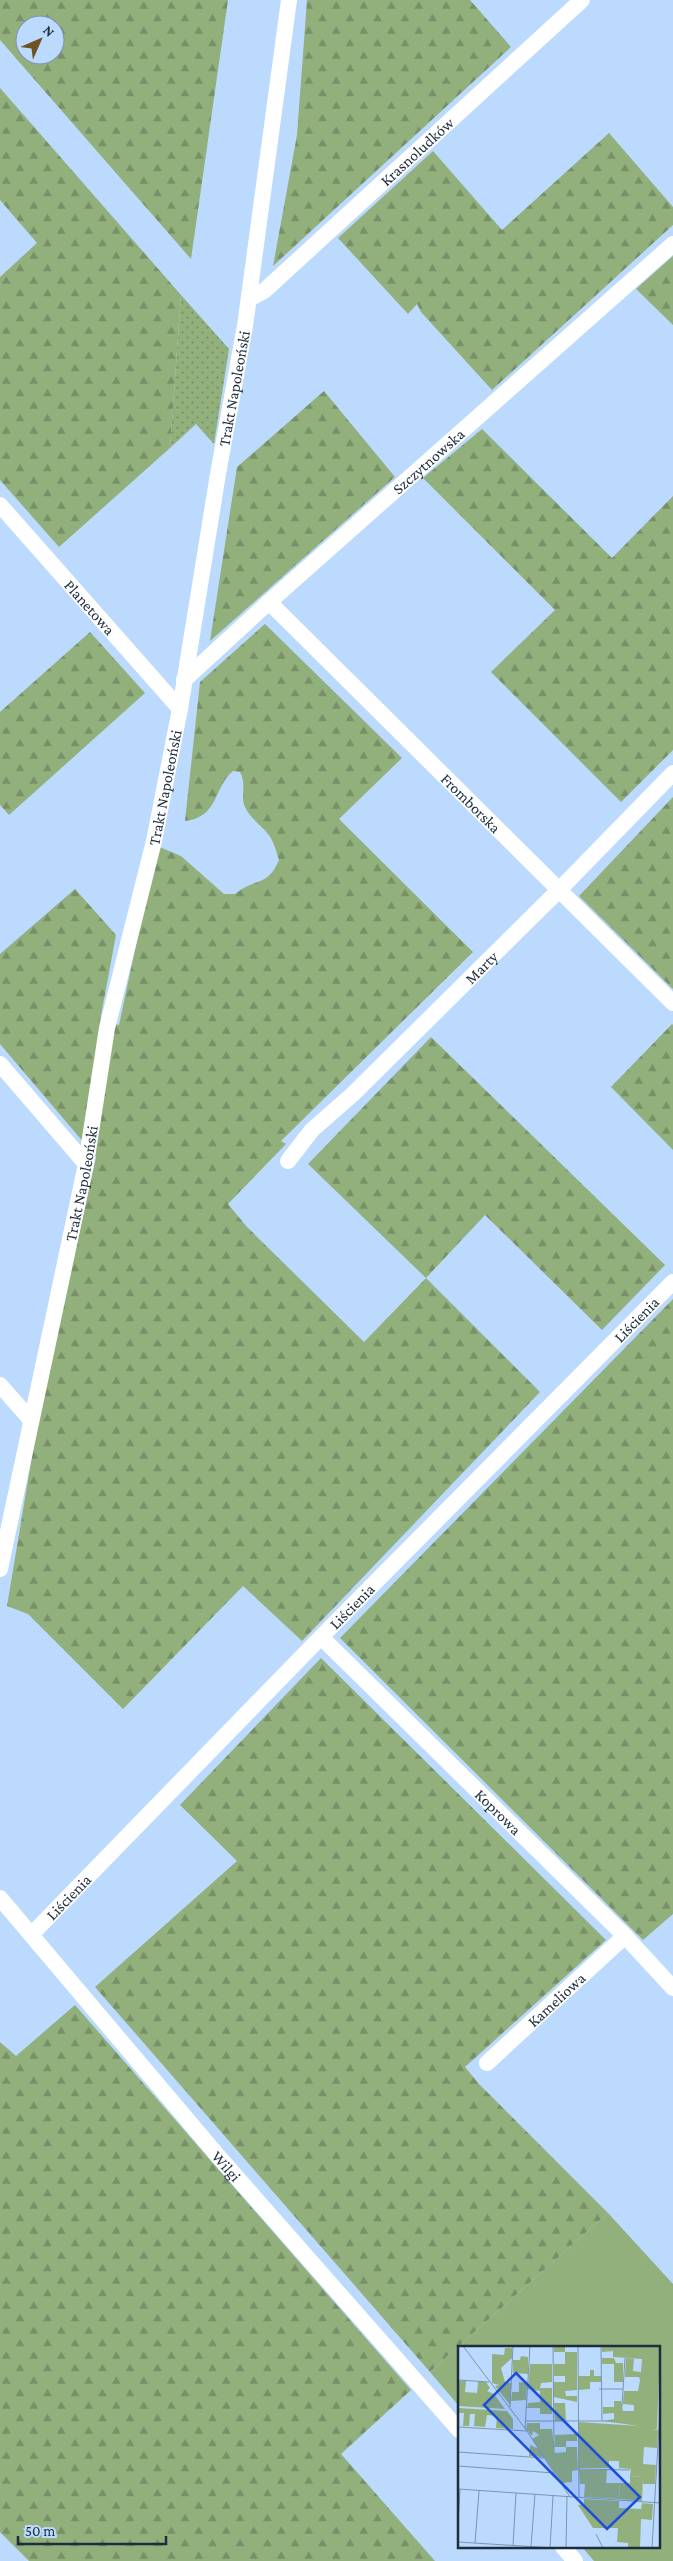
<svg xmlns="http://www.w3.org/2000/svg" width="673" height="2561" font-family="'Crimson Pro',serif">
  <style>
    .grass { fill: url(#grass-dots) }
    .forest { fill: url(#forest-firs); fill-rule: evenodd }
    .pitch { fill: #92b07c }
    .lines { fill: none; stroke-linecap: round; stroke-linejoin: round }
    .street { stroke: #fff; stroke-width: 16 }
    .labels { text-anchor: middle; stroke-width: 4; stroke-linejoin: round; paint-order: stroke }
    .street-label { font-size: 16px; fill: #1e2d3e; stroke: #bbdafd }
    .inset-road { fill: none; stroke: #7c95b1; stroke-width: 1 }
    .view { fill: #1d4ed8; fill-opacity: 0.15; stroke: #1d4ed8; stroke-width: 2.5 }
    .inset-edge { fill: none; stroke: #1e2d3e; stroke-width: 2.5 }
  </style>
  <defs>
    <pattern id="grass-dots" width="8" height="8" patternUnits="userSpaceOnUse" patternTransform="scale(1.25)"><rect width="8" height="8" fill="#92b07c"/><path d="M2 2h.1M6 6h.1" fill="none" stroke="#779067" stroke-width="1.8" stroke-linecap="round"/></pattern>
    <pattern id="forest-firs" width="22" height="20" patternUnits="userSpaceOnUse" patternTransform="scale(1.25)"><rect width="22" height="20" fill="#92b07c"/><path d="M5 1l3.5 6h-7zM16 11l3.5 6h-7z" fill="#779067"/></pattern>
  </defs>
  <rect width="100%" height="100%" fill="#bbdafd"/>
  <path class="grass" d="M181,295L229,349L214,444L196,424L170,448Z"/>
  <path class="forest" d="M0,0H228L191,259L0,40ZM25,25H55V55H25Z
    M307,0H470L511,47L273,266L297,135Z
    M0,88L181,295L170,448L59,547L0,480V277L37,243L0,200Z
    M609,133L673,207V225L492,390L421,312L417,304L408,314L338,238L433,151L502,230Z
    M673,256V325L636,289Z
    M324,391L395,477L210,641L237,467Z
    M482,429L612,558L673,496V750L621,802L491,672L555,610L423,478Z
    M265,624L402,758L339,819L473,952L281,1141L286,1144L228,1204L247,1227L364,1342L426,1278L308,1164L431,1037L665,1265L602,1330L485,1215L426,1278L540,1392L302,1641L243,1586L123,1709L28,1614L7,1606L37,1426L96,1157L0,1044V954L75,889L116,935L100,1021L119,1025L157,846L181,856L224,894H235C255,877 267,888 279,860C276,851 274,841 268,834C261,825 250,818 245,807C240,796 247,785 240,772L233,771C213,788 219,817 185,821L200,682Z
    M90,632L145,693L9,815L0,805V712Z
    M673,797V989L579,896Z
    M672,1024L673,1025V1150L611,1087Z
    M673,1299V1914L643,1940L340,1638Z
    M321,1658L606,1940L465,2067L479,2084L608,2213L430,2372L95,1987L237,1861L180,1805Z
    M75,2005L411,2390L341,2454L435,2561H29L0,2532V2042L16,2056Z"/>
  <path class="pitch" d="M608,2213L673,2284V2561H594L582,2547H659V2347H459V2406L430,2372Z"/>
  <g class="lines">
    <g class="street">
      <path id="s1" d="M249,299L264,291L582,0"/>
      <path id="s2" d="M0,505L180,709"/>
      <path id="s3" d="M269,602L673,1003"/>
      <path id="s4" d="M184,680L269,602L673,244"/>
      <path d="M0,1064L86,1164"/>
      <path id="s5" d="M288,1161L312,1130L353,1094L559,890L673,773"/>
      <path d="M0,1385L30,1419"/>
      <path id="s6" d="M0,1569L86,1164L107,1028L154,841L180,709L218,474L245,326L289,0"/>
      <path id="s7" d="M321,1637L625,1936L673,1988"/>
      <path id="s8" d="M0,1898L218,2156L459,2430"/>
      <path id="s9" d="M32,1934L321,1637L673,1282"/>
      <path id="s10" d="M487,2063L625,1936"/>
      <path d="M563,2547L575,2561"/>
    </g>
  </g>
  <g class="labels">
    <g class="street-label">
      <text dy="6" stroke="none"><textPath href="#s1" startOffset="224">Krasnoludków</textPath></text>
      <text dy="6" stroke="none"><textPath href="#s6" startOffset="1204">Trakt Napoleoński</textPath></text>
      <text dy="6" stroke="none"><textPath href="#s4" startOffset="328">Szczytnowska</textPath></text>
      <text dy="6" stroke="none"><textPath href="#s2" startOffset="136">Planetowa</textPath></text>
      <text dy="6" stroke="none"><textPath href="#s6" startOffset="799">Trakt Napoleoński</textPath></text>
      <text dy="6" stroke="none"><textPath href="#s3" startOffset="285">Fromborska</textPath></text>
      <text dy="6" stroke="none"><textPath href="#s5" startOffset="274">Marty</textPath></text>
      <text dy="6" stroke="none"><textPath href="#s6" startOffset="394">Trakt Napoleoński</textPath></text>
      <text dy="6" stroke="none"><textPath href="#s9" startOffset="862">Liścienia</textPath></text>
      <text dy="6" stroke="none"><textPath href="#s9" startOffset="458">Liścienia</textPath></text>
      <text dy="6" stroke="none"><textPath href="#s7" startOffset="249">Koprowa</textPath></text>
      <text dy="6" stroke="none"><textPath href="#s9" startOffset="52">Liścienia</textPath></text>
      <text dy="6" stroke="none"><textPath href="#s10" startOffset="94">Kameliowa</textPath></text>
      <text dy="6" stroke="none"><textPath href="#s8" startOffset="351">Wilgi</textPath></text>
    </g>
  </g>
  <g transform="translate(458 2346)">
    <rect width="202" height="202" fill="#bbdafd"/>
    <path d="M96,0H107V6H119V44L107,45L108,50H119V56L96,51V36H107V30H96V18H107V6H96ZM144,0H202L199,83H195L200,84L199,102L186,101L185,118L198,119L197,138H185V131L172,130L173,123L161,122V115H151V122H121V76L181,80L145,75L156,73V67L145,68V61H156V55H163L165,65H176V59L165,58L166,45H180L182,34L181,31H167L168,12L176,13L175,25L183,26L184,13L155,11V5L144,6ZM47,2H54V12L43,22L47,36L53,37L52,59L37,40L41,39L34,37V8L46,9ZM63,10L70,11V28L55,27V14H62ZM144,12H156L158,17H165V36H156V18H144ZM72,18H94V36L83,37L82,42H94V68H82V62H69L70,57L82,56V45L70,43ZM132,24H136V30H143V36H132V43L121,44L120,30H132ZM0,35H8L7,46L19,47L20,36H28L32,42L29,45L36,48L47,63L0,60ZM61,36L69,37L68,54L53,55L54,46H61ZM96,57H107L108,75H97ZM1,62L49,65L55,73V83L38,82L39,70L29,69L27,81L16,80L17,68H12L11,80H5L6,67H1ZM69,77H82V83H94L97,107L108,106V101H97V89L119,88V95H108V101H119L120,124L114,125V136L104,137L86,111L71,110L72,99L81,103L74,93L81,89L75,85L74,90L68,83ZM121,124H149L148,137H162L161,153L126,151L127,138H122ZM126,153L161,155V162L183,163L184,157L195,158L194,174L183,173L182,202H170V197L159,196L160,182H135L120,159L126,158Z" fill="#92b07c"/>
    <path d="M172,130L185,131L184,155L161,153L162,137H172Z" fill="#92b07c"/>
    <path class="inset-road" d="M5,0L69,85L112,151M95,0L96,102M120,0L121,151M143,0L144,75M0,34L31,36M141,43H165M164,60L167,12M52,61L55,0M68,75H157M0,81L69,85M67,83L72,0M0,106L86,112M0,120L96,127M120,123L172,124M0,143L203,157M0,178L2,143M138,188L145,202M0,196L96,202M17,197L21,145M55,200L58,147M73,201L77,148M92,202L95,150M108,202L109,151M194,202L203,46"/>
    <path class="view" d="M58,27L182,151L149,183L26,59Z"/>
    <rect width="202" height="202" class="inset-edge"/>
  </g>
  <g transform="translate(40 40) rotate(45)"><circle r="24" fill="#bbdafd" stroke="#7c95b1"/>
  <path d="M0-4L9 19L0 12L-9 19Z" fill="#705026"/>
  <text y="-8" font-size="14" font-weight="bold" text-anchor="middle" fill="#1e2d3e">N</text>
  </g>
  <path d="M18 2536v8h148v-8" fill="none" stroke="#1e2d3e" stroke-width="2.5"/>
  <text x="25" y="2536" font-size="15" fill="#1e2d3e" stroke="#bbdafd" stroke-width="4" paint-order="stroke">50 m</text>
</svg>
